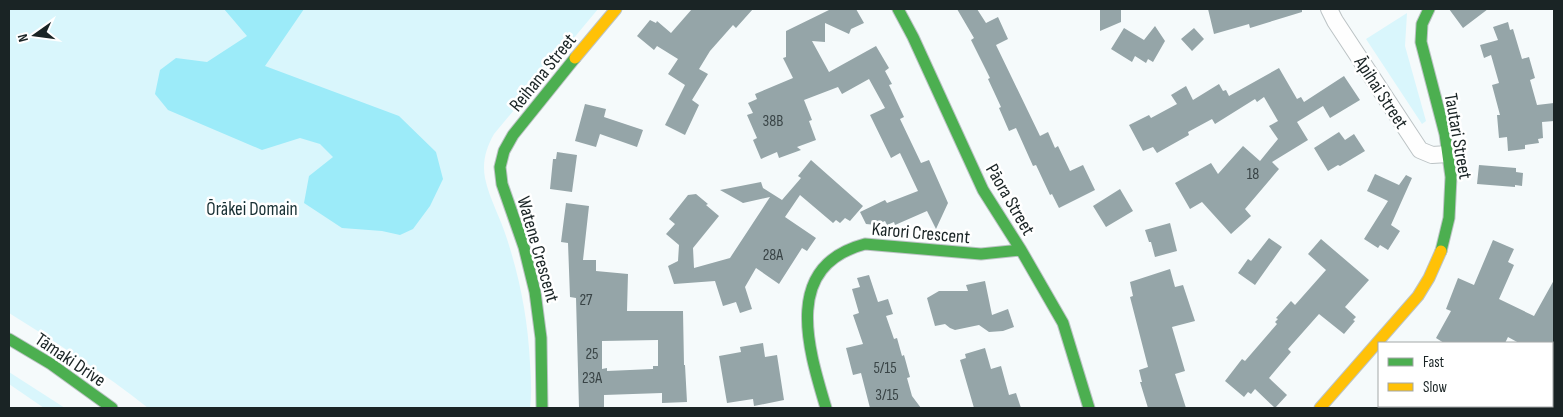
<svg xmlns="http://www.w3.org/2000/svg" width="1563" height="417" font-family="'Sofia Sans Condensed',sans-serif">
  <style>
    .green { fill: #d9f6fc }
    .forest { fill: #9cebf9 }
    .building { fill: #95a5a8; fill-rule: evenodd }
    .lines { fill: none; stroke-linecap: round; stroke-linejoin: round }
    .street-casing { stroke: #bcc3c5; stroke-width: 18 }
    .fast-casing { stroke: #bcc3c5; stroke-width: 13 }
    .slow-casing { stroke: #bcc3c5; stroke-width: 13 }
    .street { stroke: #fefefe; stroke-width: 16 }
    .fast { stroke: #4caf50; stroke-width: 11 }
    .slow { stroke: #ffc107; stroke-width: 11 }
    .labels { text-anchor: middle; stroke-width: 5; stroke-linejoin: round; paint-order: stroke }
    .number-label { font-size: 16px; fill: #394446 }
    .street-label { font-size: 19px; fill: #1a2425; stroke: #fff }
    .park-label { font-size: 19px; fill: #183034; stroke: #fff }
  </style>
  <rect width="100%" height="100%" fill="#f5fafb"/>
  <path class="green" d="M9,9H598L494,134C486,148 482,162 485,178C489,198 501,219 507,239C520,279 528,320 530,363C531,378 532,393 530,408H148C104,373 57,343 9,313Z
    M1407,13L1405,46L1426,121L1422,124L1366,39Z
    M9,372L65,408H44L9,384Z"/>
  <path class="forest" d="M224,9H304L265,66L399,116L436,152L443,179L430,206L413,229L400,235L382,231L342,228L304,203L309,176L333,157L320,144L300,138L262,150L168,110L155,94L160,70L176,58L207,62L247,36Z"/>
  <path class="building" d="M692,9H753L736,28L733,25L710,51L699,69L708,74L692,100L699,105L685,135L665,125L685,85L668,74L678,59L657,46L654,50L637,36L650,20L656,23L657,21L671,33Z
    M831,9H856L864,23L851,29L849,34L825,23V42L812,41L829,72L876,46L889,68L885,71L892,84L889,85L904,117L900,119L921,163L929,160L948,203L936,229L927,211L895,225L894,222L887,225L885,221L876,225L866,224L860,212L885,200L887,203L918,191L900,153L891,158L870,115L885,108L869,79L842,94L838,87L804,100L812,120L809,121L816,140L797,147L801,150L779,158L777,152L761,159L753,140L757,138L747,115L753,113L748,103L757,99L755,94L793,78L783,58L786,57V31Z
    M957,9H977L986,23L998,17L1008,39L996,45L1040,136L1048,132L1055,148L1058,146L1070,171L1083,165L1095,190L1059,208L1052,194L1050,195L1036,165L1033,166L1016,128L1009,131L999,108L1001,107L988,79L990,78L971,40L974,38Z
    M1100,9H1121V22L1100,31Z
    M1208,9H1302V12L1250,28L1249,24L1214,34Z
    M1449,9H1488L1463,28Z
    M1508,22L1510,30L1513,29L1522,59L1529,57L1535,78L1530,80L1537,105L1554,103V121L1542,122L1543,138L1538,139L1539,143L1525,145V149L1508,151L1507,137L1499,138L1497,115H1500L1492,85L1499,83L1491,55L1484,58L1480,45L1498,40L1493,27Z
    M1155,26L1165,41L1153,62L1148,59L1146,63L1135,56L1132,62L1111,49L1124,28L1144,40Z
    M1194,28L1204,39L1192,51L1181,39Z
    M1279,68L1297,99L1301,97L1304,102L1344,76L1360,100L1330,118L1323,106L1297,122L1308,140L1272,162L1279,169L1245,209L1251,216L1231,234L1202,202L1190,209L1175,183L1211,163L1218,174L1243,146L1260,161L1278,139L1269,126L1278,121L1264,97L1257,102L1255,99L1215,124L1212,119L1188,132L1189,135L1157,153L1153,147L1143,151L1129,125L1149,115L1151,118L1177,104L1171,95L1186,86L1193,100L1219,84L1223,91L1226,90L1229,96Z
    M585,104L606,109L604,117L643,130L637,147L600,134L596,147L575,141Z
    M1339,132L1345,140L1354,134L1365,151L1340,166L1338,165L1328,171L1314,148Z
    M557,152L577,155L572,192L550,189L553,159H556Z
    M811,160L863,206L850,221L845,218L840,223L836,220L833,223L800,195L785,217L816,238L807,251L802,248L779,284L756,268L745,287L752,309L740,313L736,302L723,306L715,281L674,284L668,266L678,261L679,245L666,234L675,224L669,219L688,195L696,194L708,204L706,205L719,216L693,248L694,268L730,258L770,197L743,203L720,190L761,182L763,188L782,200L801,178L798,176Z
    M1479,165L1516,168V172L1523,173L1522,186L1515,185V187L1477,184Z
    M1375,174L1399,185L1406,175L1412,178L1391,225L1400,231L1388,250L1380,245L1378,248L1364,239L1388,201L1367,191Z
    M1120,189L1133,211L1106,227L1093,206Z
    M566,203L589,206L583,260H596V271L628,274L627,311H683L684,365H685L687,402L662,403V393L604,395V408H579L576,298L570,297L568,243L561,242ZM658,340V366H653V369L607,371V368L602,369V341Z
    M1170,223L1177,251L1155,257L1151,242H1149L1145,230Z
    M1269,238L1282,247L1255,285L1238,273L1248,259L1251,261Z
    M1321,239L1369,280L1345,307L1356,317L1353,320L1355,321L1344,334L1319,314L1288,349L1291,352L1269,378L1287,395L1275,408L1255,389L1251,394L1248,392L1244,397L1225,381L1242,359L1245,361L1277,324L1275,322L1278,319L1276,318L1291,301L1295,305L1326,270L1308,254Z
    M1493,240L1514,249L1508,262L1514,265L1499,299L1534,316L1554,280V343H1519L1508,337L1505,343H1444L1436,338L1451,311L1446,309L1458,278L1474,285Z
    M1170,269L1175,287L1183,285L1195,321L1172,327L1185,371L1175,374L1186,408H1148L1140,382H1142L1139,370L1148,367L1130,297L1133,296L1130,282Z
    M869,275L878,302L888,299L893,314L886,316L894,339L897,338L902,356L904,355L910,377L907,378L912,396L921,408H870L861,373L853,375L846,348L863,344L853,315L859,313L852,289L860,287L857,278Z
    M985,281L992,315L1008,309L1014,327L1003,331L989,332L979,325L955,330L950,328L945,324L935,326L927,298L939,291H968L966,285Z
    M763,343L765,357L777,355L784,400L754,406L753,399L727,403L719,356L741,352L740,347Z
    M985,348L991,369L1001,366L1009,395L1016,393L1021,408H974L960,360L966,358L965,354Z"/>
  <g class="lines">
    <g class="street-casing">
      <path id="street" d="M1329,9L1335,21L1420,150L1432,155L1448,154"/>
    </g>
    <g class="fast-casing">
      <path id="fast" d="M898,9L913,37L983,190L1021,250L1063,323L1089,408
        M1429,9L1422,24L1421,42L1445,134L1451,177L1449,218L1441,251
        M9,339L51,364L112,408
        M542,408L541,338L535,292L524,247L502,184L500,167L504,151L513,135L575,58
        M826,408C808,348 782,266 865,244L981,254L1021,250"/>
    </g>
    <g class="slow-casing">
      <path id="slow" d="M575,58L616,9
        M1320,408L1418,296L1429,278L1441,251"/>
    </g>
    <use href="#street" class="street"/>
    <use href="#fast" class="fast"/>
    <use href="#slow" class="slow"/>
  </g>
  <g class="labels">
    <g class="number-label">
      <text x="773" y="126">38B</text>
      <text x="1253" y="179">18</text>
      <text x="773" y="260">28A</text>
      <text x="586" y="305">27</text>
      <text x="592" y="359">25</text>
      <text x="885" y="373">5/15</text>
      <text x="592" y="383">23A</text>
      <text x="887" y="400">3/15</text>
    </g>
    <g class="street-label">
      <text transform="translate(542 72) rotate(-51)" y="7">Reihana Street</text>
      <text transform="translate(1382 92) rotate(57)" y="7">Āpihai Street</text>
      <text transform="translate(1459 136) rotate(80)" y="7">Tautari Street</text>
      <text transform="translate(1011 199) rotate(60)" y="7">Pāora Street</text>
      <text transform="translate(921 232) rotate(5)" y="7">Karori Crescent</text>
      <text transform="translate(539 249) rotate(74)" y="7">Watene Crescent</text>
      <text transform="translate(71 359) rotate(34)" y="7">Tāmaki Drive</text>
    </g>
    <g class="park-label">
      <text x="252" y="215">Ōrākei Domain</text>
    </g>
  </g>
  <rect width="1563" height="417" fill="none" stroke="#1a2425" stroke-width="20"/>
  <rect x="1378" y="342" width="175" height="65" fill="#ffffff" stroke="#a3a7a8"/>
  <rect x="1388" y="358" width="25" height="8" fill="#4caf50" stroke="#a3a7a8"/>
  <text x="1423" y="367" font-size="15" fill="#1a2425">Fast</text>
  <rect x="1388" y="383" width="25" height="8" fill="#ffc107" stroke="#a3a7a8"/>
  <text x="1423" y="392" font-size="15" fill="#1a2425">Slow</text>
  <g transform="translate(35 35) rotate(256)" stroke="#ffffff" stroke-width="4" paint-order="stroke">
  <path d="M0-4L9 19L0 12L-9 19Z" fill="#1a2425"/>
  <text y="-8" font-size="14" font-weight="bold" text-anchor="middle" fill="#1a2425">N</text>
  </g>
</svg>
